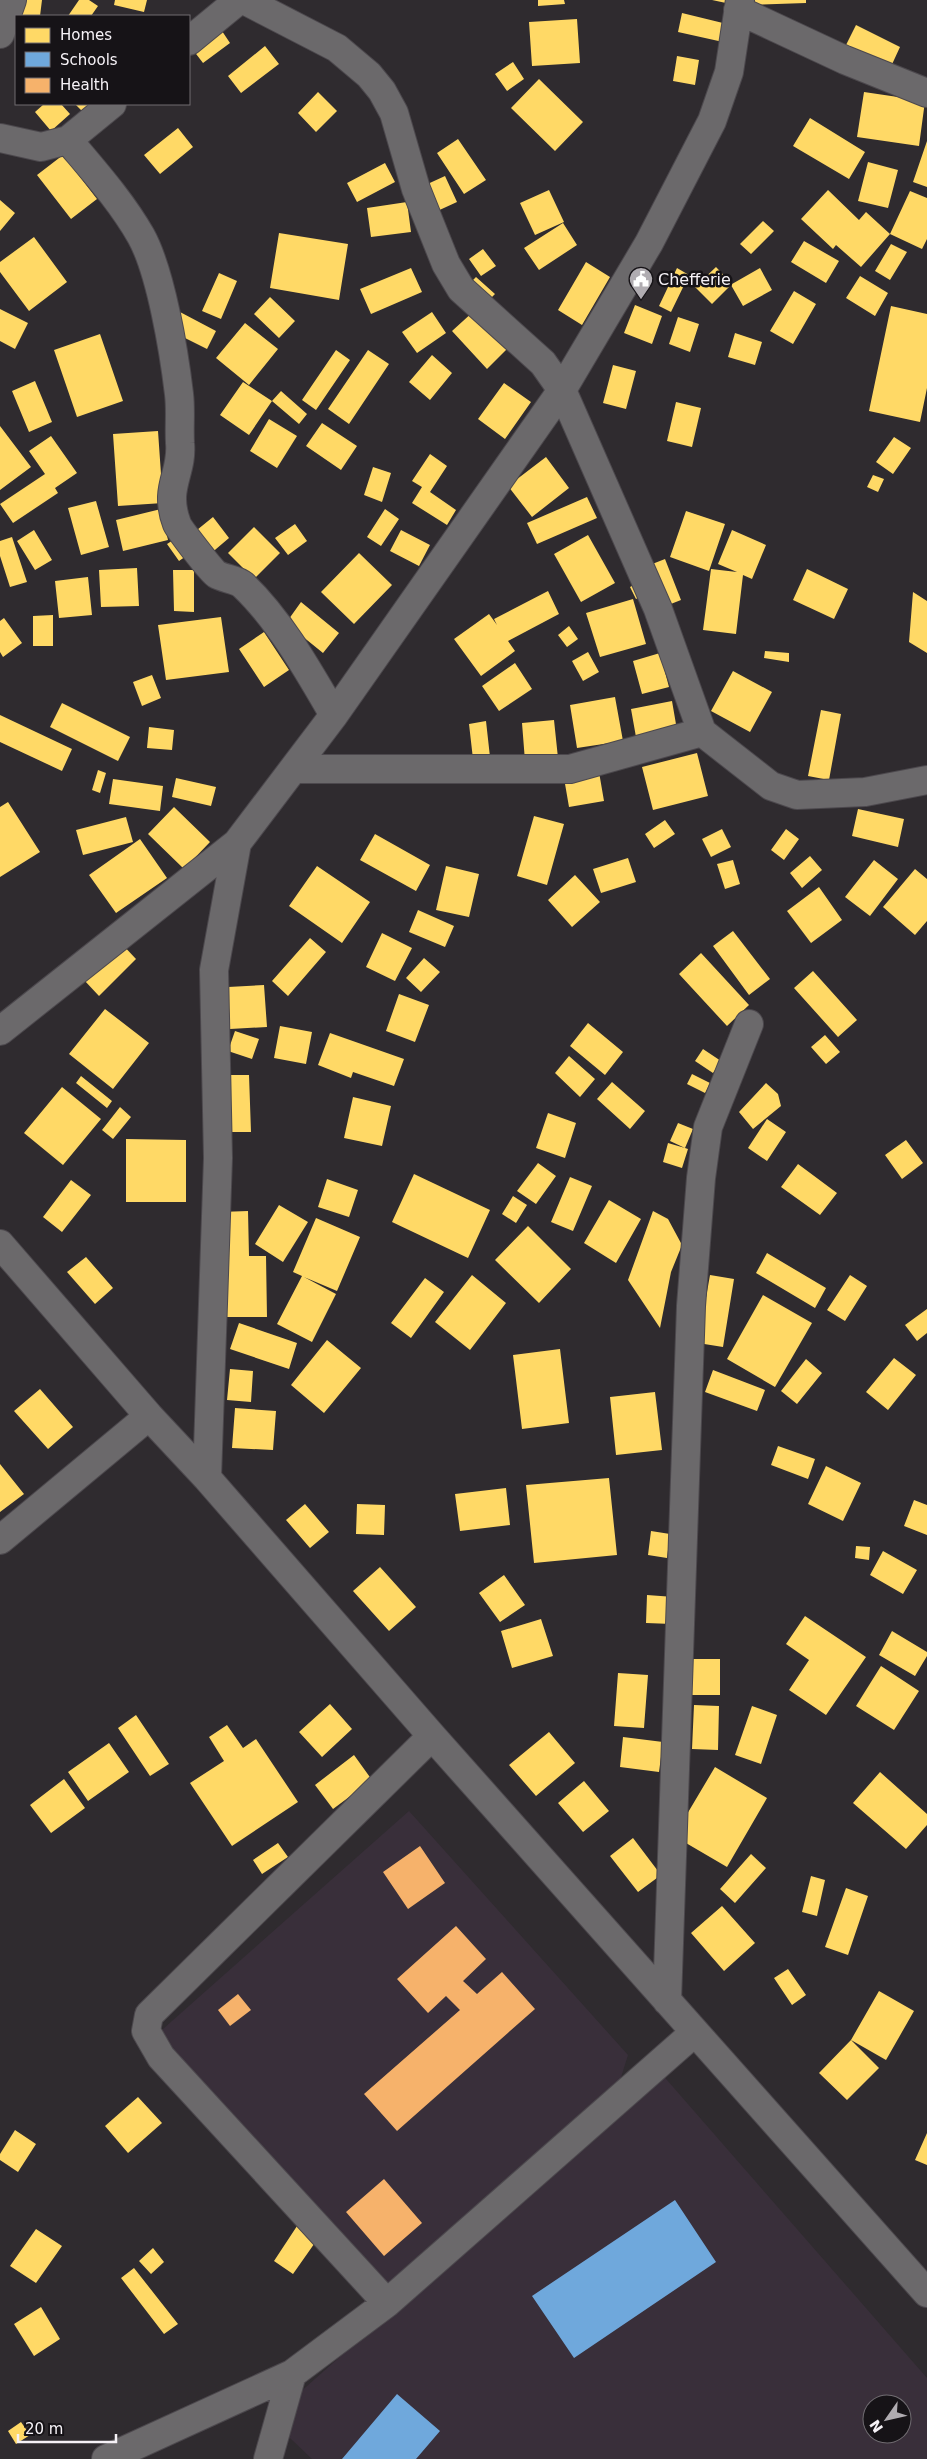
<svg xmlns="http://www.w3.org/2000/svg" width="927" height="2459" font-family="'DejaVu Sans',sans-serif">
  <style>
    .built { fill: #392f3a; fill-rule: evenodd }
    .homes { fill: #ffd966 }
    .schools { fill: #6fa8dc }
    .health { fill: #f6b26b }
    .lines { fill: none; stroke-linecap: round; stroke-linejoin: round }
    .street-casing { stroke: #4c484d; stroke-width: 30 }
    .street { stroke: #6b696b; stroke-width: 28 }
    .labels { text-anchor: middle; stroke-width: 5; stroke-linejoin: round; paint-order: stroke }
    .poi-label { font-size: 16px; fill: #f6f2f7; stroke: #161317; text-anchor: start }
  </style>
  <rect width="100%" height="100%" fill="#2f2b2f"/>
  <path class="built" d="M409,1811L628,2055L618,2087L390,2287L154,2037Z
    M660,2072L927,2378V2459H312L270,2419ZM872,2404H902V2434H872Z"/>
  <path class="homes" d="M20,0H42L40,16H18Z
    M79,0H89L98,6L91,16H68Z
    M115,0H147L144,12L114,5Z
    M538,0H564L565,4L538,6Z
    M712,0H727L726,3Z
    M750,0H806V3L750,5Z
    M682,13L727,24L723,42L678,32Z
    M577,19L580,63L532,66L529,22Z
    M218,25L230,43L203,63L190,46Z
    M856,25L900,47L888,73L843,51Z
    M265,46L279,64L241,93L228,76Z
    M677,56L699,60L695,85L673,81Z
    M513,62L524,79L507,91L495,74Z
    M539,79L583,122L555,151L511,108Z
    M318,92L337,111L316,132L298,113Z
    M864,92L925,101L919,146L857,137Z
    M44,104H61L70,114L51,131L35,112Z
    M75,104H94L84,113Z
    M810,118L865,152L849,179L793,146Z
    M178,128L193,147L160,174L144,155Z
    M458,139L486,180L464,194L437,153Z
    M927,141V187L913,182Z
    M63,155L97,199L71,219L37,175Z
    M868,162L898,170L888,208L858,201Z
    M385,163L395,182L357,202L347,183Z
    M445,176L457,202L433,213L421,187Z
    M549,190L564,222L535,235L520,203Z
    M828,190L859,220L866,212L890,234L861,267L836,245L833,249L801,219Z
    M910,191L927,198V239L922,249L890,234Z
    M0,200L15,213L0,231Z
    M407,202L411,232L371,237L367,208Z
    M763,221L774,231L751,254L740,244Z
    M563,223L577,245L539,270L524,248Z
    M279,233L348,244L339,300L270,288Z
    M34,237L67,282L29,311L0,272V262Z
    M804,241L839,261L826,283L791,262Z
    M891,244L907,252L890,280L875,271Z
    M483,249L496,266L481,276L469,259Z
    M586,262L610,277L582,325L558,310Z
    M716,267L732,284L760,268L772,290L743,306L731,285L712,304L695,287Z
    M411,268L422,292L371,314L360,289Z
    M677,268L689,275L671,312L659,306Z
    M219,273L237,281L221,319L202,311Z
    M860,276L888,293L875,316L846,298Z
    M476,277L495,294L487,302L469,284Z
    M794,291L816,304L793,344L770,331Z
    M270,297L295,321L279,338L254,314Z
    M635,305L662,316L652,344L624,333Z
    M891,306L927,314V388L920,422L869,411Z
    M0,309L28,323L15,349L0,341Z
    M474,311L508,348L487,369L452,331Z
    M180,312L216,331L207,349L171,331Z
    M432,312L446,333L417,353L402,332Z
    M678,317L699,324L690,352L669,344Z
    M245,323L278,349L249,385L216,358Z
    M735,333L762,342L755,365L728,357Z
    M100,334L123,401L77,417L54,350Z
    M336,350L350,360L316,410L302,400Z
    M368,350L389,364L349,424L328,409Z
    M432,355L452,373L430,400L409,382Z
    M613,365L636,371L626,409L603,403Z
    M35,381L52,422L29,432L12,391Z
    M243,382L272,401L249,435L220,415Z
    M504,383L531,402L505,439L478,419Z
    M281,391L307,414L299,424L272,401Z
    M676,402L701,408L692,447L667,441Z
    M269,419L297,436L277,468L250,451Z
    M322,423L357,446L341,470L306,446Z
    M0,426L31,467L0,490Z
    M158,431L163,503L118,506L113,434Z
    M51,436L77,473L55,488L58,493L13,523L0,504L45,474L29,451Z
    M894,437L911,448L893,474L876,462Z
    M430,454L447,466L430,492L456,510L447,525L412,503L422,487L412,481Z
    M546,457L569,488L532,517L508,486Z
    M373,467L391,473L382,502L364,495Z
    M873,475L884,479L878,492L867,487Z
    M587,497L597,518L537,544L527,523Z
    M96,501L109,547L81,555L68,508Z
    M161,509L168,540L123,551L116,520Z
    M385,509L399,519L381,546L367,537Z
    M686,511L725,524L709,571L670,557Z
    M213,517L229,538L209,555L192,534Z
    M295,524L307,541L288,555L275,538Z
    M254,527L280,553L254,579L228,553Z
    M34,530L52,560L35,570L17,541Z
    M401,530L430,545L419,566L390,551Z
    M732,530L766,545L752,579L743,575L736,634L703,630L711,569L737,572L718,564Z
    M588,535L615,583L581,602L554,554Z
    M12,537L27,582L10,587L0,556V541Z
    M178,537L189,554L179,561L167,544Z
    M359,553L392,585L354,624L321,592Z
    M665,559L681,600L658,609L642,568Z
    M137,568L139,606L101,607L99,570Z
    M807,569L848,589L834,619L793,600Z
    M173,570H194V612L174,611Z
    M88,577L92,615L59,618L55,581Z
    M639,582L645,594L636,599L630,587Z
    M548,591L559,614L508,641L515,651L481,676L454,639L489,614L497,625L494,619Z
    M913,592L927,601V653L909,642Z
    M633,599L646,644L600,657L586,613Z
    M301,602L339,633L323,653L286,623Z
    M53,615V646H33V616Z
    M221,617L229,672L166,680L158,625Z
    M4,618L22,643L3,657L0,652V621Z
    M569,626L578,639L567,647L558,635Z
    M264,632L289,670L264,687L239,649Z
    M765,651L789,653V662L764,658Z
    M588,652L599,672L583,681L572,661Z
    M660,653L669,687L642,694L633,661Z
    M515,663L532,689L499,711L482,686Z
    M733,671L772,692L750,732L711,711Z
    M152,675L161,698L142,706L133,682Z
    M615,697L623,741L577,748L570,705Z
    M672,701L677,730L636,737L631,709Z
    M62,703L130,737L118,761L50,727Z
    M821,710L841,714L829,780L808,776Z
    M0,715L72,749L62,771L0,742Z
    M554,720L558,758L525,761L522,723Z
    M486,721L490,757L473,759L469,724Z
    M149,727L174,730L172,750L147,748Z
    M697,753L708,796L653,810L642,767Z
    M98,770L106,773L100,793L92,790Z
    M599,772L604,801L569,807L564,778Z
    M176,778L216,787L211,806L172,797Z
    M113,779L163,786L160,811L109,804Z
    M8,802L40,852L0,877V807Z
    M174,807L210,842L184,869L148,834Z
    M858,809L904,819L898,847L852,836Z
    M534,816L564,824L547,885L517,876Z
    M126,817L133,842L83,855L76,830Z
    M665,820L675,834L654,848L645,834Z
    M722,829L731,847L711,857L702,839Z
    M786,829L799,839L784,860L771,850Z
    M375,834L430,865L416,891L360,860Z
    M140,839L167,878L116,913L89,875Z
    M810,856L822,870L802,888L790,873Z
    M628,858L636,882L601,893L593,869Z
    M733,860L740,884L725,889L717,864Z
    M874,860L898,879L870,916L845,897Z
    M317,866L370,902L342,943L289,906Z
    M446,866L479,874L469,917L436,910Z
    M915,869L927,879V921L915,935L883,907Z
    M575,875L600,902L572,927L548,900Z
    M819,887L842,920L811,943L787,911Z
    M418,910L454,926L445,947L409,932Z
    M733,931L770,979L749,995L713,946Z
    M382,933L412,948L395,981L366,967Z
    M310,938L326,952L288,996L272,981Z
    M121,943L136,959L99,996L84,980Z
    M701,953L749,1005L727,1026L679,974Z
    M424,958L440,972L421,992L406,978Z
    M813,971L857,1020L838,1037L794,988Z
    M264,985L267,1027L230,1029L228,987Z
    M399,994L429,1005L415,1042L386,1031Z
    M105,1009L149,1043L113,1089L69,1054Z
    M588,1023L623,1052L605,1075L570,1046Z
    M280,1026L312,1032L306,1064L274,1058Z
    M235,1031L259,1039L252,1059L228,1051Z
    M330,1033L404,1059L394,1086L353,1072L351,1078L318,1065Z
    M825,1035L840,1052L826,1064L811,1047Z
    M703,1049L721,1061L713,1073L695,1061Z
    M569,1056L595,1079L580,1097L555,1073Z
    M692,1074L710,1083L705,1093L687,1084Z
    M225,1075H249L251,1132H226Z
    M81,1076L112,1101L107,1108L76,1083Z
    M612,1082L645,1111L630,1129L597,1099Z
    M766,1083L778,1094L781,1106L753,1129L739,1112Z
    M62,1087L101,1119L63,1165L24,1133Z
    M353,1097L391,1106L382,1146L344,1138Z
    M120,1107L131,1117L113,1139L102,1130Z
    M548,1113L576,1123L565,1158L536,1148Z
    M767,1119L786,1132L767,1161L748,1148Z
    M678,1123L693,1129L685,1148L688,1149L682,1168L663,1162L668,1143L685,1148L670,1141Z
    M126,1139L186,1140V1202H126Z
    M906,1140L923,1163L902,1179L885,1155Z
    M538,1163L556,1176L536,1204L517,1191Z
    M798,1164L837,1193L820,1215L781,1187Z
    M414,1174L490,1210L468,1258L392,1222Z
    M570,1177L592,1186L573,1231L551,1222Z
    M327,1179L358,1190L349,1217L318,1207Z
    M71,1180L91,1195L62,1232L43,1217Z
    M513,1196L527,1205L516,1223L502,1214Z
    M609,1200L641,1219L616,1263L584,1243Z
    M279,1205L308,1222L283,1262L255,1244Z
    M248,1211L249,1256H266L267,1317H222L220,1212Z
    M653,1211L668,1219L682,1245L671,1272L660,1328L628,1280Z
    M316,1218L360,1237L337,1291L304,1277L336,1294L312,1342L277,1324L302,1276L293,1272Z
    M528,1226L571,1269L539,1303L495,1260Z
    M767,1253L826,1288L815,1308L756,1273Z
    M86,1257L113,1288L95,1304L67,1272Z
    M472,1275L506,1303L470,1350L435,1322Z
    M710,1275L734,1279L723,1347L698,1343Z
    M850,1275L867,1286L845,1321L827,1310Z
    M425,1278L444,1292L411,1338L391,1323Z
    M763,1295L812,1323L775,1387L727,1359Z
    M927,1309V1333L917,1341L905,1325Z
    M239,1323L297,1343L289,1369L230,1349Z
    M327,1340L361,1368L324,1413L291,1385Z
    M560,1349L569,1423L522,1429L513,1355Z
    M894,1358L916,1375L888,1410L866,1392Z
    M806,1359L822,1373L797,1404L781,1391Z
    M230,1369L253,1371L251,1402L227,1400Z
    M713,1370L765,1390L757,1411L705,1392Z
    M40,1389L73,1427L48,1449L14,1411Z
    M655,1392L662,1450L616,1455L610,1397Z
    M235,1408L276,1411L273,1450L232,1448Z
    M778,1446L815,1459L808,1479L771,1465Z
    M0,1464L24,1494L0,1512Z
    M826,1466L861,1483L843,1521L808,1504Z
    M609,1478L617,1555L534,1563L526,1485Z
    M506,1488L510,1525L460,1531L455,1494Z
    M914,1500L927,1505V1535L904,1526Z
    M305,1504L329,1532L310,1548L286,1520Z
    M357,1504L385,1505L384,1535L356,1534Z
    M651,1531L670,1534L667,1558L648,1555Z
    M856,1546L870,1547L869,1560L855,1558Z
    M883,1551L917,1570L903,1594L870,1575Z
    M380,1567L416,1607L389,1631L353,1591Z
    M504,1575L525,1605L500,1622L479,1593Z
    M647,1595L674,1597L672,1624L646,1623Z
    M805,1616L866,1657L826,1715L789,1690L809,1660L786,1644Z
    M541,1619L553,1656L512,1668L501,1631Z
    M892,1631L927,1652V1656L915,1676L879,1655Z
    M692,1659H720V1695H692Z
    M881,1666L919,1691L894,1730L856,1706Z
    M618,1673L648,1675L644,1728L614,1726Z
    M330,1704L352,1729L322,1757L299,1732Z
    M694,1705L719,1706L718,1750L692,1749Z
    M752,1706L777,1715L761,1764L735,1755Z
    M136,1715L169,1764L150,1776L118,1728Z
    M227,1725L243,1748L256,1739L298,1802L232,1846L190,1783L224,1761L209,1737Z
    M549,1732L575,1763L536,1796L509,1765Z
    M623,1737L663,1742L659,1772L620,1767Z
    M109,1743L129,1772L88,1801L68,1772Z
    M354,1755L372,1780L333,1809L315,1785Z
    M715,1767L767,1798L727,1867L674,1836Z
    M880,1772L927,1814V1825L906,1849L853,1803Z
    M64,1779L85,1808L51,1833L30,1805Z
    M584,1781L609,1811L583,1832L558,1803Z
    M633,1838L661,1875L638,1892L610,1856Z
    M278,1843L288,1857L262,1874L253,1860Z
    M751,1854L766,1868L735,1903L720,1889Z
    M811,1876L825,1880L817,1916L802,1912Z
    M846,1888L868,1896L848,1955L825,1947Z
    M722,1906L755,1943L724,1971L691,1933Z
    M788,1969L806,1995L792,2005L774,1978Z
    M879,1991L914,2011L886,2060L851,2040L879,2068L847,2100L819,2073L851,2040Z
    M138,2097L162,2123L128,2153L105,2126Z
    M15,2130L36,2144L18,2172L0,2160V2154Z
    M927,2133V2165L915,2160Z
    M299,2223L319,2237L293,2274L274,2261Z
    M36,2229L62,2246L36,2283L10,2266Z
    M153,2248L164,2262L151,2274L139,2261Z
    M134,2268L178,2324L164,2334L121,2278Z
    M41,2307L60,2339L34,2356L14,2324Z
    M21,2422L30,2435L16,2444L8,2431Z"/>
  <path class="schools" d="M675,2200L716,2262L574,2358L532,2296Z
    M397,2394L440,2431L416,2459H342Z"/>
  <path class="health" d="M420,1846L445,1883L408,1909L383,1872Z
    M456,1926L486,1959L463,1981L477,1994L502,1972L535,2009L397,2131L364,2094L460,2010L446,1996L428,2013L397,1979Z
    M238,1994L251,2010L230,2026L218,2010Z
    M384,2179L422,2223L384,2256L346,2212Z"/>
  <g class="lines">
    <g class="street-casing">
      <path id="street" d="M244,0L337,48L369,75L382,91L394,113L416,189L446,264L461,289L543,363L562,390L658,609L702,732L771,786L797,795L865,792L927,780
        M738,10L845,60L927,93
        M0,34L12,0
        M189,41L239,0
        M0,138L41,147L68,140L112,104
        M68,140C94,171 121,201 141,236C161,272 174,352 179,394C181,410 179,427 180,443C183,474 163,487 177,524C179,529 212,572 216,574C224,579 236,579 243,585C280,620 309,672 334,715
        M294,769H570L702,732
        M0,1031L237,843
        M0,1244L149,1416L207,1478L432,1736L927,2293
        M207,1478L218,1158L214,970L237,843L334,715L562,390L649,243L712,121L729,72L740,0
        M0,1540L149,1416
        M667,2001L691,1306L701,1178L708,1127L749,1024
        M387,2303L161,2057L146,2031L149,2015L432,1736
        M106,2459L292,2374
        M268,2459L292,2374L387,2303L695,2032"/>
    </g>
    <use href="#street" class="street"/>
  </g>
  <defs>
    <g id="civic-pin" transform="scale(1.25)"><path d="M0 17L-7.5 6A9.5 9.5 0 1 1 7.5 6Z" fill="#b0acb1" stroke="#161317"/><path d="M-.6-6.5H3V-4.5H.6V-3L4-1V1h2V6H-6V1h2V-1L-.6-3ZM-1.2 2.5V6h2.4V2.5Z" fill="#fff"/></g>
  </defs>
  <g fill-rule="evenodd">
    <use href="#civic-pin" x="641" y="279"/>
  </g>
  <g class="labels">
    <g class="poi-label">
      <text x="658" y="285">Chefferie</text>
    </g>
  </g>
  <rect x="15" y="15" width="175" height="90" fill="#161317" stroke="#706c71"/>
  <rect x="25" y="28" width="25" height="15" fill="#ffd966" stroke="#706c71"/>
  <text x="60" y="40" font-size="15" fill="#f6f2f7">Homes</text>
  <rect x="25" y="52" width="25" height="15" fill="#6fa8dc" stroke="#706c71"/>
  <text x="60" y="65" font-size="15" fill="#f6f2f7">Schools</text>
  <rect x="25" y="78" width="25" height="15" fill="#f6b26b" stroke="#706c71"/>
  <text x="60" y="90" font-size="15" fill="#f6f2f7">Health</text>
  <g transform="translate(887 2419) rotate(236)"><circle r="24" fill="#161317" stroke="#706c71"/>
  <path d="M0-4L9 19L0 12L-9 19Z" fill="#b0acb1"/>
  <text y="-8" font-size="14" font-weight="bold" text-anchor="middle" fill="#f6f2f7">N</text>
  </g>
  <path d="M18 2434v8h98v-8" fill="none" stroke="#f6f2f7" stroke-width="2.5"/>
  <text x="25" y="2434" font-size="15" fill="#f6f2f7" stroke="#161317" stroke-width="4" paint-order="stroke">20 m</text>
</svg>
